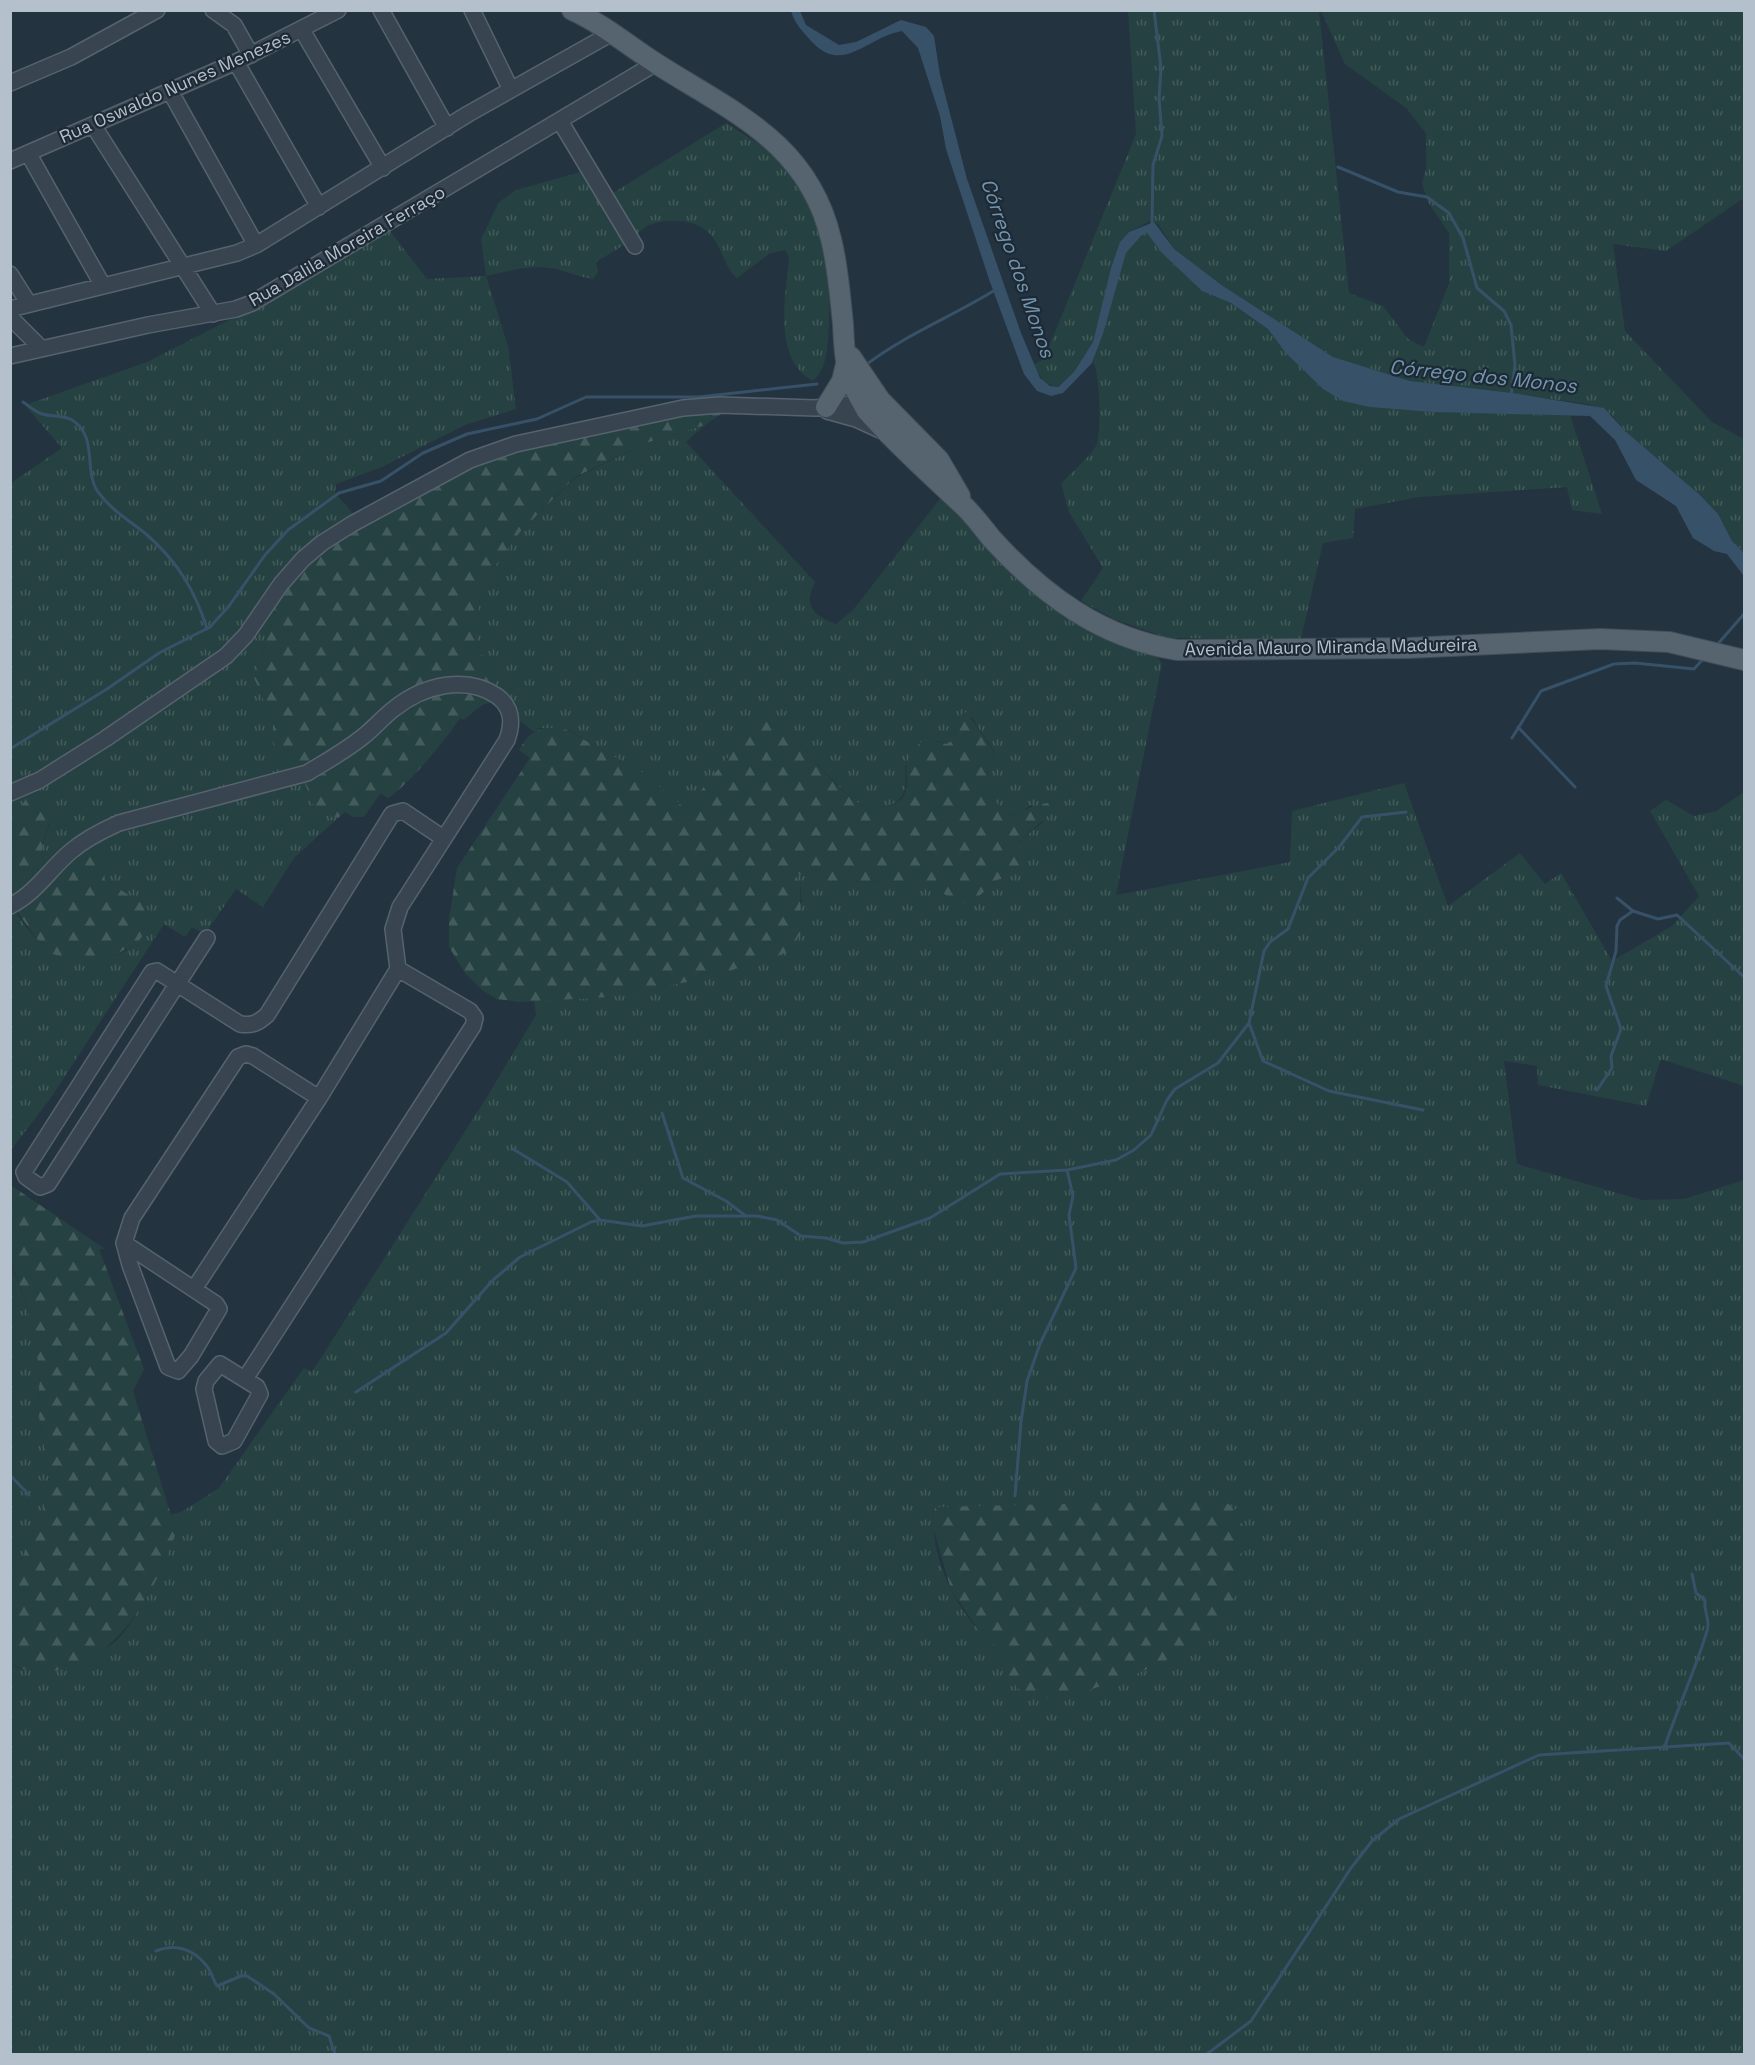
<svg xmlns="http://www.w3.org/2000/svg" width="1755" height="2065" font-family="'Space Grotesk',sans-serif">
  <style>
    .grass { fill: url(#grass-tufts); fill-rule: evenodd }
    .forest { fill: url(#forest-firs) }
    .water { fill: #375268 }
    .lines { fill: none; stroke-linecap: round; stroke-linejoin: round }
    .stream { stroke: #375268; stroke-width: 3 }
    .minor-casing { stroke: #56636e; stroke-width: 18 }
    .major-casing { stroke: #414e59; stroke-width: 22 }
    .minor { stroke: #384550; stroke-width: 15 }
    .major { stroke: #566470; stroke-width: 20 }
    .labels { text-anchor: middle; stroke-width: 4.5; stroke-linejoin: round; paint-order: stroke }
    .street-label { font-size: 18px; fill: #b4c0cb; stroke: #1d2a35 }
    .water-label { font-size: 20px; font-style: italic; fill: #7395af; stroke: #1d2a35 }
  </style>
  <defs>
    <pattern id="grass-tufts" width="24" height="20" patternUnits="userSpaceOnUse" patternTransform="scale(1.5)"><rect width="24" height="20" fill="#264141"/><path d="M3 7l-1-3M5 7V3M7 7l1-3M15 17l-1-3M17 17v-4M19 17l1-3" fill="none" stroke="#435b5b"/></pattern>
    <pattern id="forest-firs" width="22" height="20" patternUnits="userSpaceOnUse" patternTransform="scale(1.5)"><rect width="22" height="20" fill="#264141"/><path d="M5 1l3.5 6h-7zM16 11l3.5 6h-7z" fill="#435b5b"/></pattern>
  </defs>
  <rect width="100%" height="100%" fill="#243340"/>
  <path class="grass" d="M1128,11H1319L1349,293L1383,306L1408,339L1424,347L1449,283V233L1428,202L1422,183L1426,169V133L1406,108L1345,64L1321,11H1744V198L1666,251L1613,244L1625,331L1712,422L1744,439V553L1732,541L1718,514L1700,495L1625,431L1611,414L1588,404L1410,381L1333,357L1223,286L1174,249L1158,224L1150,221L1129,232L1120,242L1111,268L1093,342L1074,372L1057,387L1044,382L1033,365L1044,359L1136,134Z
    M726,123C744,135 767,147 782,163C826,208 833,280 828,339C826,356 826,368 813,381C772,359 786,296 789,257L785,250L769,254L737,278C723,266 722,244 707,231C693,219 666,218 649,225C642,228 637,235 631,240C620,248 607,255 596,262L598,272L593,279C579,277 569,272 556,269C533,264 509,271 486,276L508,346L516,409L465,425L382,467L336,484L335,493L357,518L276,590L274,618L254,678L273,721V742L303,779L317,813L338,818L294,858L263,907L236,889L205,934L192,927L185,937L164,924L50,1099L11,1150L10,903C39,952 72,977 127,950L131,897L105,880C103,862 107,852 89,841L48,867C37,855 45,839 49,825L24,802L11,823V483L62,448L25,405L147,362L280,294L390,231L427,279L486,276L481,239L499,202L516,190L595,168L613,193Z
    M1147,233L1162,253L1202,291L1231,303L1268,329L1281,347L1323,389L1343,401L1369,407L1432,412L1570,415L1602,514L1572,510L1567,487L1419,497L1355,509L1353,538L1323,543L1301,639L1167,638L1114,619L1081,601L1103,568L1069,512L1061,484C1072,472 1087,460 1096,446C1102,434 1100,373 1093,362L1103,334L1126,253L1141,236Z
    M705,425L686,442L815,582C803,606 813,615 836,624L853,610L943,495L1016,571L1152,651L1162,663L1116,895L1290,862L1292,811L1404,783L1448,906L1520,853L1545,884L1561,873L1612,961L1672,926L1699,896L1650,811L1666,800L1694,816L1716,811L1744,792V1086L1661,1059L1646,1106L1538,1085L1537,1066L1504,1061L1517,1164L1642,1200L1684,1199L1744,1180V2054H11L10,1663L20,1669C43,1663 89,1656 109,1646C135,1633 174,1540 183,1511L219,1488L304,1368L312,1372L485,1100L536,1015L534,1001L611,997L802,903L800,885L795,873L824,881L925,882L940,890L980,896L997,880L1003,879L1022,839L1043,822L1031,805L1020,812L1007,816C989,795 979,780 995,754C992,745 978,730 972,717L954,729V740L946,744L936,741L905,766C906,782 908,799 890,805C884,807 874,808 867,807C848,804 792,734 776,716L767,711L686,809L643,773L613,756L568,730L540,728L534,732L495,701L494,673L476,646V624L482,587L491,571L520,532L575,478L649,442ZM934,1508L1024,1695C1017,1681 1010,1667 1003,1654C998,1644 987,1639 980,1631C951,1601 929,1550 934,1508Z
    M10,1261L27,1307L40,1372L38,1408L49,1477L43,1515L30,1535L23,1557L11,1567Z"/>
  <path class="forest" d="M718,409L727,410L705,425L649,442L575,477L520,532L491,571L482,587L476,624V646L494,673L495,701L482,705L464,720L460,718C442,745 414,778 389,798L380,794L364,817H353L345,812L338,818L317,813L303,779L280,755L273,742V721L254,678L274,618L276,590L296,558L304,548L357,518L364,527C401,502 444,475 485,459C558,430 641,422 718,409Z
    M766,710L776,716C798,740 834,789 860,804C871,810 896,808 903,797C915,774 893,768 924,739L946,744L954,740C954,729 953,717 966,712C970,716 993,750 995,754C979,779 989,796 1008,816C1022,812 1033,805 1048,803L1053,811L1022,839L1019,845L1023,851L1020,869L1010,877L997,880L975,900L966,903L949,897L925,882L824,881L795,873L800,885L801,933L788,952L707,978L611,997L520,1002L497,999L482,990L465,973L449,947V919L457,868L530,758L519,750C530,729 545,724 567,730L643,773L686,809Z
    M34,797L50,817C48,833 35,853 48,867L89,841C107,852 103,862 105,880L146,906L150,914L148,928L138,942L105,961L78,962L53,954L36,938L11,903L10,823L24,802Z
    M12,1186L105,1249H99L144,1369L133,1391L171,1515L183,1511C165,1572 123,1667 50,1671C37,1672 22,1671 11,1663V1567L23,1557L30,1535L43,1515L49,1477L38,1408L40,1372L27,1307L11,1261Z
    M1223,1500L1235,1509L1243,1526L1240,1586L1224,1621L1180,1654L1134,1675L1062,1699L1024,1695L1010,1679L1003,1653L980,1632L951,1590L932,1524L935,1507Z"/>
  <path class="water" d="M791,11H800L806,25L839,45L856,42L901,20L926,27L934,36L940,75L967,179L1021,333L1040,378L1050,386L1058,387L1074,372L1093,342L1111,268L1120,242L1129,232L1154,222L1174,249L1223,286L1333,357L1410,381L1512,393L1604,408L1625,431L1700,495L1718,514L1732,541L1744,553V576L1727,554L1714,551L1693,538L1676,506L1636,480L1615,440L1590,416L1432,412L1369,407L1343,401L1323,389L1285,352L1268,329L1231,303L1202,291L1162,253L1147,233L1141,236L1126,253L1103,334L1092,363L1063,393L1051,396L1037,391L1024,374L990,282L946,149L940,116L918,48L902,31C867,37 843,75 812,42C803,32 795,24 791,11Z"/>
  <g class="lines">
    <path class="stream" d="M1338,167L1398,192L1427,197L1449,213L1463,238L1477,288L1504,311L1511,325L1515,365L1511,396
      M1152,225L1153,165L1162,136L1159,98L1161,68L1154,10
      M867,364C907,334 953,316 995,290
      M23,402C29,406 35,412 42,414C57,418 68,413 80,427C95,444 85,473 98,492C111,510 130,521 146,534C177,561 195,590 207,629
      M1716,646L1744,614
      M1518,727L1575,787
      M1512,738L1541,691L1614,664L1635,663L1694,669L1705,657
      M10,749L107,689L159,653L210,627L229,606L265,555L288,530L339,493L381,481L423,453L467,434L537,419L586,397H699L817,384
      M1617,898L1633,911L1658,919L1677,915L1744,977
      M1249,1023L1263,1061L1329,1091L1423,1110
      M1597,1090L1612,1068L1611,1056L1621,1029L1606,986L1616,951L1617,926L1620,920L1633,911
      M662,1113L683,1178L726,1201L746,1216
      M513,1149L567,1182L600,1220
      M356,1392L446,1333L492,1281L520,1257L591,1222L600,1220L642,1226L696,1216H757L777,1220L801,1236L826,1238L843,1243L863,1242L930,1218L1000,1174L1067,1170L1116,1160L1134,1150L1151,1135L1167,1100L1175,1089L1218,1063L1249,1023L1264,951L1270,942L1288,929L1308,878L1340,846L1362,817L1406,812
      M10,1475L29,1495
      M1015,1496L1021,1422L1027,1381L1040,1344L1076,1268L1069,1215L1073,1196L1067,1170
      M1664,1749C1677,1709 1695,1671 1707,1631C1711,1620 1703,1611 1705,1600L1696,1593L1692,1574
      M156,1951C175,1943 193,1949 206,1965C212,1972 213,1980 217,1986L241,1976H247L274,1994L309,2028L329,2036L335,2054
      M1207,2054L1251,2021L1351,1868L1372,1841L1399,1819L1539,1755L1729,1743L1744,1759"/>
    <g class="minor-casing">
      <path id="minor" d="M213,10L234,25L251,55
        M381,10L447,128
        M472,10L511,90
        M302,30L383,168
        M236,62L319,207
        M10,83L71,57L157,10
        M170,91L256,245
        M560,121L635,246
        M93,125L213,314
        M28,153L102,284
        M10,161L236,62L338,10
        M10,274L29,304
        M10,309L237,253L256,245L468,114L612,33
        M10,317L41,348
        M10,356L148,325L236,309L252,303L656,63
        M827,411L856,419L880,430
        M10,793L40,780L105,739L226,656L246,635L281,584L303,559L322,543L352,524L470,460L516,444L683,408L720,405L815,408L871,402
        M10,906C36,893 49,870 70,852C85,839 101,831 119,823L307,773C327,761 347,750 365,735C375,727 384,716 395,708C424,685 466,675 497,696C513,708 513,723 507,740L400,907L393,929L398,969
        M207,938L48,1184L40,1187L26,1177L24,1172L152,972L157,971L240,1024C252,1026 258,1023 267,1015L392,814L403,811L443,838
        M124,1243L216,1304L219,1309L191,1356L178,1371L168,1367L130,1265L124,1243L132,1218L238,1057L246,1054L253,1056L319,1098
        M194,1289L319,1098L398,969
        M220,1364L257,1387L260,1394L234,1441L222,1446L216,1441L204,1389L206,1381Z
        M245,1379L473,1026L475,1018L470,1011L398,969"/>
    </g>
    <g class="major-casing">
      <path id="major" d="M572,10C603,24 629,46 657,64C732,112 808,142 831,239C838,266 840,296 843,324C844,341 844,358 849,374C853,387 860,399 867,411C897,445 932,476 965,507C975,517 983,528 992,539C1043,595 1101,638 1177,650L1408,648L1600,639L1669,642L1744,660
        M851,357L880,400L939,460L960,496
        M826,407L842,381L846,364"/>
    </g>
    <use href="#minor" class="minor"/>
    <use href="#major" class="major"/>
  </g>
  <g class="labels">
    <g class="street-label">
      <text transform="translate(175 87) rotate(-24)" y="6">Rua Oswaldo Nunes Menezes</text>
      <text transform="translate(347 246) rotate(-30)" y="6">Rua Dalila Moreira Ferraço</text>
      <text transform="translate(1331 647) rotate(-1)" y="6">Avenida Mauro Miranda Madureira</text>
    </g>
    <g class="water-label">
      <text transform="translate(1018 268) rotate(71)" y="7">Córrego dos Monos</text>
      <text transform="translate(1483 376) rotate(6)" y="7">Córrego dos Monos</text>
    </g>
  </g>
  <rect width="1755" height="2065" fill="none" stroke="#b4c0cb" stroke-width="24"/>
</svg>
